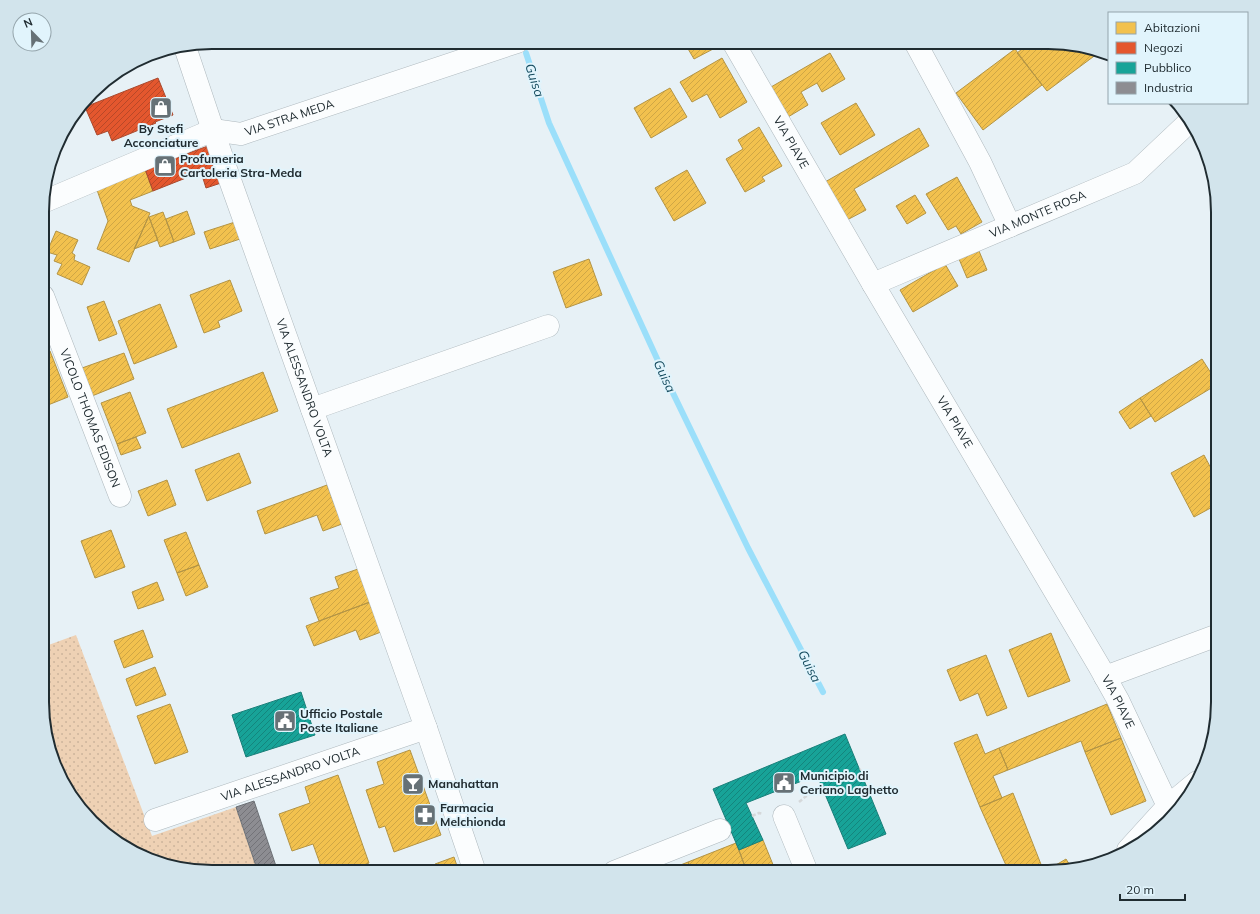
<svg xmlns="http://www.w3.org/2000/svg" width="1260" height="914" font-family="Mulish,sans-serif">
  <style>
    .green { fill: url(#green-dots) }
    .homes { fill: url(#homes-hatch); stroke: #b39445 }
    .shops { fill: url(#shops-hatch); stroke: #a94a2f }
    .public { fill: url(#public-hatch); stroke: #1a7f79 }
    .industry { fill: url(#industry-hatch); stroke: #6c7075 }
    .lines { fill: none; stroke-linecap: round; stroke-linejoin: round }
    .stream { stroke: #9bdffa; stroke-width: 6 }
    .minor-casing { stroke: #aeb8bd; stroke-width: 23 }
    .path { stroke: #d5d8da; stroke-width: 2.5; stroke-dasharray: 4 2; stroke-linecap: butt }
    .minor { stroke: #fbfdfe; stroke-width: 22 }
    .labels { text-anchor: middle; stroke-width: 4; stroke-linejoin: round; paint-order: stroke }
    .street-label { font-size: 12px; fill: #202c31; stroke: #e1f4fc }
    .poi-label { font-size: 12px; font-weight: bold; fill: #202c31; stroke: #e1f4fc; text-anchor: start }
    .water-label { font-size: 13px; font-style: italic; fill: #154b5e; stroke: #e1f4fc }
    .rim { fill: none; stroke: #202c31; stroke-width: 2 }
  </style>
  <defs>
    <pattern id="green-dots" width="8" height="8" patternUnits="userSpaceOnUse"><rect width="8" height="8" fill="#eed1b4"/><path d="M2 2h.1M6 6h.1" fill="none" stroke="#ccb49b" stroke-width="1.8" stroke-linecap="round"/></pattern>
    <pattern id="homes-hatch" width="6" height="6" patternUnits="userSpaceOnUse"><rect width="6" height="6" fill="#f2c14e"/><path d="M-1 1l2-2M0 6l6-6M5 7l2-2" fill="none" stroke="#cfa645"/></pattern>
    <pattern id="shops-hatch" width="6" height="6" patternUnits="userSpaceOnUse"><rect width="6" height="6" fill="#e4572e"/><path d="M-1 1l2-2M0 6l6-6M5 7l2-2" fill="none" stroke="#b84828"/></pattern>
    <pattern id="public-hatch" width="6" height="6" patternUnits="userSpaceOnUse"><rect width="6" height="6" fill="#17a398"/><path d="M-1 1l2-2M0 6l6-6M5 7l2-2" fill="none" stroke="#14857d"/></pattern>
    <pattern id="industry-hatch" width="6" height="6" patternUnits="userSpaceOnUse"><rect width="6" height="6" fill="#8d8d92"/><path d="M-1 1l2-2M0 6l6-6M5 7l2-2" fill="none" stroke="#737378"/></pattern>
  </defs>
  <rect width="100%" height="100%" fill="#e7f1f6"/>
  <path class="green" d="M76,635L152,836L236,807L258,872H201L147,859L108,837L65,787L43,724V647Z"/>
  <path class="homes" d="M684,42H712L715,48L694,59Z
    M814,42H826L817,48Z
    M940,42H957L943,49Z
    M1031,42H1059L1101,51L1047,91L1017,53Z
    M1015,49L1042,85L983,130L956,93Z
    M830,53L845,79L822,92L817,83L801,92L808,105L788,117L771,87Z
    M722,58L747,102L720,118L707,94L692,102L680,82Z
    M670,88L687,117L651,138L634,108Z
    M856,103L875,135L840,155L821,123Z
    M759,127L782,166L762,177L765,181L745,192L726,159L743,149L738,140Z
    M919,128L929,146L854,189L866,210L847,220L825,182Z
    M145,169L153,191L130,200L132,206L150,213L129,262L97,249L108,221L97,190Z
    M687,170L706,203L674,221L655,188Z
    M957,177L982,222L961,234L956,226L948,230L926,194Z
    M915,195L926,213L907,224L896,206Z
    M187,211L195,234L174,242L166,219Z
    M163,212L174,242L160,247L149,217Z
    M149,217L158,240L134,249L148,218Z
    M235,222L240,239L210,249L204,232Z
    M56,231L78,240L72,253L75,255L74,260L90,267L82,285L57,274L62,264L54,261L57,255L47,252Z
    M979,251L987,270L967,278L959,259Z
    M589,259L602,295L566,308L553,272Z
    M945,264L958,286L913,312L900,290Z
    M230,280L242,311L218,321L220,327L204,333L190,295Z
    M104,301L117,334L99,341L87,307Z
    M160,304L177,347L134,364L118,321Z
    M50,351L68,397L43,407V354Z
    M124,353L134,379L92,396L82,368Z
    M1202,359L1218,384L1155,422L1140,398Z
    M263,372L278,411L182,448L167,409Z
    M130,392L146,433L117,444L101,403Z
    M1140,398L1151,416L1130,429L1119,412Z
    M136,437L141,448L121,455L117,444Z
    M239,453L251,483L207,501L195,470Z
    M1204,455L1214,474L1218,472V504L1194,517L1171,473Z
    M167,480L176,505L148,516L138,491Z
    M327,485L342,524L323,531L317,515L265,534L257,511Z
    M111,530L125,567L95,578L81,541Z
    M186,532L199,565L177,573L164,540Z
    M199,565L208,587L186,596L177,573Z
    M358,569L370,602L319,621L310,598L339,588L335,577Z
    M157,582L164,600L138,609L132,592Z
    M370,602L381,632L360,640L356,630L314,646L306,626Z
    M143,630L153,657L124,668L114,641Z
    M1051,633L1070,681L1028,697L1009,650Z
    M986,655L1007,708L987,716L978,693L960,701L947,670Z
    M155,667L166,695L136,706L126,679Z
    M170,704L188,752L155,764L137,716Z
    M1107,704L1121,738L1085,752L1081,741L1008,770L999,748Z
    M977,734L985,754L999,748L1008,770L993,776L1002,798L980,807L954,743Z
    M1121,738L1146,801L1111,815L1085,752Z
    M410,750L441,835L394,852L385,826L379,828L366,790L384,784L377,762Z
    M338,775L369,863L345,872H323L313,844L292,851L279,814L310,803L305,787Z
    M1013,793L1044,872L1066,859L1071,867L1048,872H1009L980,807Z
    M763,840L776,872H747L739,850Z
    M736,843L747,872H692L688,862Z
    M454,857L459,872H437L435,864Z
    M688,862L692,872H663Z"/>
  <path class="shops" d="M158,78L173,115L155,122L156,123L112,141L108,131L97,135L85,107Z
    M208,146L221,183L206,188L201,172L153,191L145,169Z"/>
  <path class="public" d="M301,692L315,735L246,757L232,715Z
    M845,734L886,834L848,849L817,775L746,803L763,840L739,850L713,789Z"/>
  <path class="industry" d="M254,801L278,872H258L236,807Z"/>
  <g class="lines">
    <path class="stream" d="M526,53L549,123L670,387L748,548L823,692"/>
    <g class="minor-casing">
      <g id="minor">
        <path id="s1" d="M733,42L873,284L1099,666L1118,700L1168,806"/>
        <path d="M915,42L980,162L1010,226"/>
        <path id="s2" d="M185,47L226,169L426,728L475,872"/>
        <path id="s3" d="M43,202L213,130L241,134L517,42"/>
        <path id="s4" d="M873,284L1135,173L1189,122"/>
        <path id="s5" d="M43,296L120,496"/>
        <path d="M312,409L548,326"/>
        <path d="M1105,677L1218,635"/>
        <path d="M784,816L807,872"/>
        <path id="s6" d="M155,820L426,728"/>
        <path d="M1128,850L1168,806L1197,782"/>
        <path d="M614,872L720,830"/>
      </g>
    </g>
    <path class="path" d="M860,770L861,769
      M799,802L805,797L822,787
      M752,816L759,813L763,814"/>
    <use href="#minor" class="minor"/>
  </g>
  <defs>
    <g id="shop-square" transform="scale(1.15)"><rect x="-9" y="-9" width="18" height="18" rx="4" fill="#667176" stroke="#e1f4fc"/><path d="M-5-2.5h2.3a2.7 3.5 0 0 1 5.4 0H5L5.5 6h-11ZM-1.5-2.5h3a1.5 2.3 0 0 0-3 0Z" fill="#fff"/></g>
    <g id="civic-square" transform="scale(1.15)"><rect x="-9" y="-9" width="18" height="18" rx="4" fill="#667176" stroke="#e1f4fc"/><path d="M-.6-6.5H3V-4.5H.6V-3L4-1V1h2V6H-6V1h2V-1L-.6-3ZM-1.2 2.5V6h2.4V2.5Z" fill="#fff"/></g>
    <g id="bar-square" transform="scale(1.15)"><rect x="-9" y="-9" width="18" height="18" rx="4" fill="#667176" stroke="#e1f4fc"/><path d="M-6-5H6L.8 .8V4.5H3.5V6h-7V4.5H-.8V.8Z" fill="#fff"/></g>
    <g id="pharmacy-square" transform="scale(1.15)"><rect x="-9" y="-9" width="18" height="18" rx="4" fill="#667176" stroke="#e1f4fc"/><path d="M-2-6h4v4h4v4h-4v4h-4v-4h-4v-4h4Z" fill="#fff"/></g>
  </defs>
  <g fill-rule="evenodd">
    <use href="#shop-square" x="161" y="108"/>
    <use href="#shop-square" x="165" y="166"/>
    <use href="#civic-square" x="285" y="721"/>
    <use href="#civic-square" x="784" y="783"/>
    <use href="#bar-square" x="413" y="784"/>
    <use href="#pharmacy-square" x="425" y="815"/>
  </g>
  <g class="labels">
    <g class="street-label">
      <text dy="4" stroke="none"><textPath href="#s3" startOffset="264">VIA STRA MEDA</textPath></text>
      <text dy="4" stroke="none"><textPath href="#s1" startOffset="116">VIA PIAVE</textPath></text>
      <text dy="4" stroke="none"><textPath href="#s4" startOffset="179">VIA MONTE ROSA</textPath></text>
      <text dy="4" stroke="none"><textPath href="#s2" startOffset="361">VIA ALESSANDRO VOLTA</textPath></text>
      <text dy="4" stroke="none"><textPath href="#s5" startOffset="131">VICOLO THOMAS EDISON</textPath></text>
      <text dy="4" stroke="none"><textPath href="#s1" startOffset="440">VIA PIAVE</textPath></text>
      <text dy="4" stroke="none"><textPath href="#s1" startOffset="764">VIA PIAVE</textPath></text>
      <text dy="4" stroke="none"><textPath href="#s6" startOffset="143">VIA ALESSANDRO VOLTA</textPath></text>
    </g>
    <g class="poi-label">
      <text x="161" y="133" text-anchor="middle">By Stefi<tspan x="161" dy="14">Acconciature</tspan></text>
      <text x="180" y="163">Profumeria<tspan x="180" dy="14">Cartoleria Stra-Meda</tspan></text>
      <text x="300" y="718">Ufficio Postale<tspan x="300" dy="14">Poste Italiane</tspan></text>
      <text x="800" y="780">Municipio di<tspan x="800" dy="14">Ceriano Laghetto</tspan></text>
      <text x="428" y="788">Manahattan</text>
      <text x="440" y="812">Farmacia<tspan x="440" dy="14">Melchionda</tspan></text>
    </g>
    <g class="water-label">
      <text transform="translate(535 80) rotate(72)" y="5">Guisa</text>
      <text transform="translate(665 376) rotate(65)" y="5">Guisa</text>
      <text transform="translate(810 666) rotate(63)" y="5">Guisa</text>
    </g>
  </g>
  <path d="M0 0H1260V914H0ZM212 49H1048A163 163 0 0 1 1211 212V702A163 163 0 0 1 1048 865H212A163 163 0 0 1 49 702V212A163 163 0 0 1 212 49Z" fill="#d2e4ec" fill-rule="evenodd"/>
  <path class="rim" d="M212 49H1048A163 163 0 0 1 1211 212V702A163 163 0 0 1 1048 865H212A163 163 0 0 1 49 702V212A163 163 0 0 1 212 49Z"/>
  <rect x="1108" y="12" width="140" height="92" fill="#e1f4fc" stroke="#94a4ab"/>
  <rect x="1116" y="22" width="20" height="12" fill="#f2c14e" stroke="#94a4ab"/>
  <text x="1144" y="32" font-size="12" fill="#202c31">Abitazioni</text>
  <rect x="1116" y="42" width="20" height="12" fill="#e4572e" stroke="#94a4ab"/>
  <text x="1144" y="52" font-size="12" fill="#202c31">Negozi</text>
  <rect x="1116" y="62" width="20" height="12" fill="#17a398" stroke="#94a4ab"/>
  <text x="1144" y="72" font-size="12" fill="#202c31">Pubblico</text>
  <rect x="1116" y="82" width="20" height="12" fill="#8d8d92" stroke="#94a4ab"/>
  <text x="1144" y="92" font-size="12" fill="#202c31">Industria</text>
  <g transform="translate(32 32) rotate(337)"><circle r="19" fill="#e1f4fc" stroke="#94a4ab"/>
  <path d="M0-3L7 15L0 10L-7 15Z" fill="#667176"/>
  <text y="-6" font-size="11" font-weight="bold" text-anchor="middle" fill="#202c31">N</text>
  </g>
  <path d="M1120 894v6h65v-6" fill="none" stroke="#202c31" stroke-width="2"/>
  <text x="1126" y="894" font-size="12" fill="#202c31" stroke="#e1f4fc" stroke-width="3" paint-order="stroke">20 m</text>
</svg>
